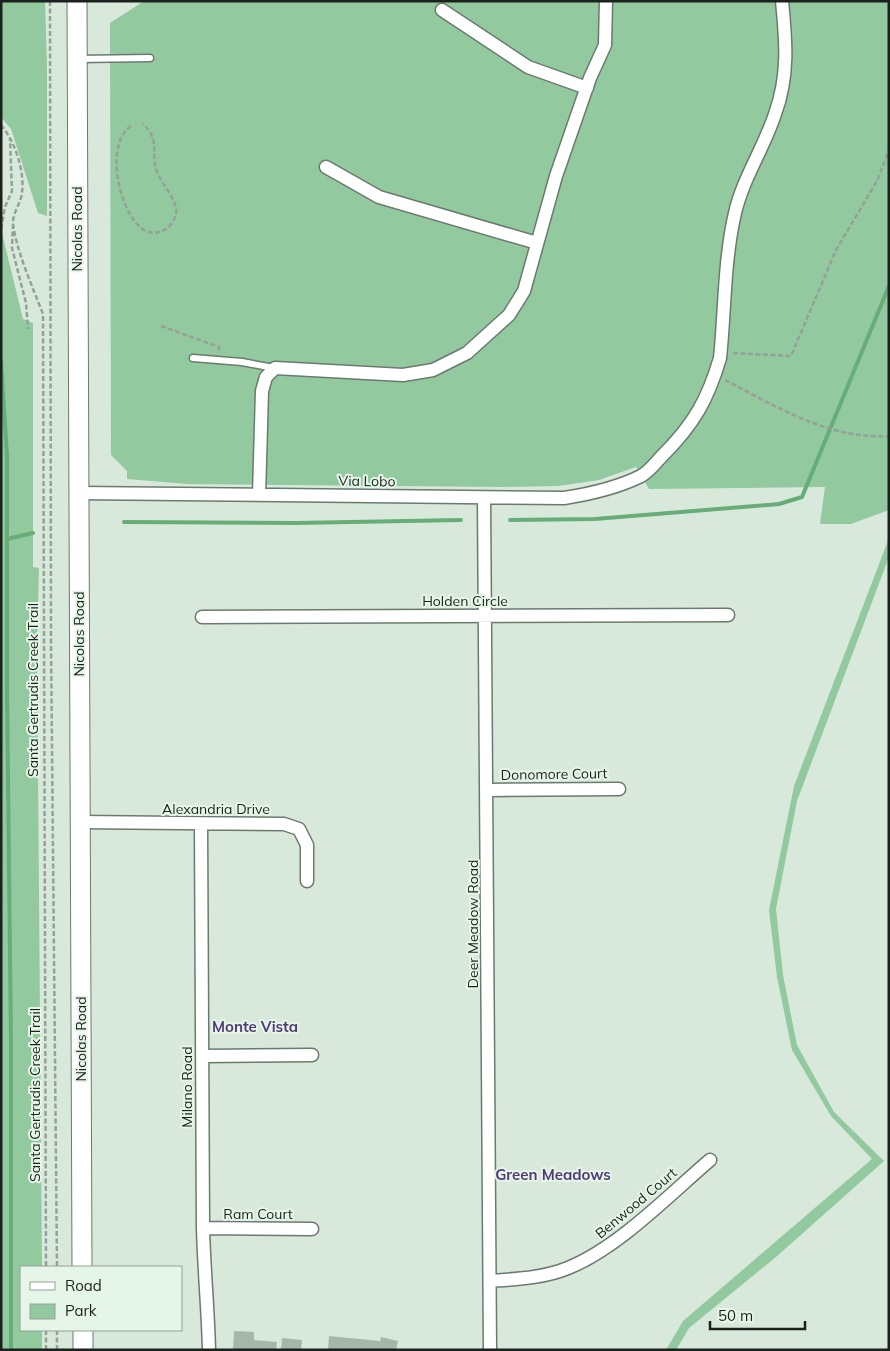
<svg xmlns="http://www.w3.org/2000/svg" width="890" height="1351" font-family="Mulish,sans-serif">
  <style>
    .green { fill: #93c99f }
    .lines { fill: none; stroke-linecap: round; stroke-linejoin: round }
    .stream { stroke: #66ad78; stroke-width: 4 }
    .building { fill: #a6b6a9 }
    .lane-casing { stroke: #6b7a6e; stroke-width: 9 }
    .street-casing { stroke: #6b7a6e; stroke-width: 15 }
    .secondary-casing { stroke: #6b7a6e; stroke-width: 21 }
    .path { stroke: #94a197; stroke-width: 2.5; stroke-dasharray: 5 2.5; stroke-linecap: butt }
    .lane { stroke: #fff; stroke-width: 6 }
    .street { stroke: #fff; stroke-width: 12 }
    .secondary { stroke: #fff; stroke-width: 19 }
    .labels { text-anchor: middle; stroke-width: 4; stroke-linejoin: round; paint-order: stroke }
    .street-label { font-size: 14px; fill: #1b211c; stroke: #e5f6e8 }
    .neighbourhood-label { font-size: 15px; font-weight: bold; fill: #523a75; stroke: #e5f6e8 }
  </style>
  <rect width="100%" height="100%" fill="#d8e9db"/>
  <path class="green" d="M1,1H45L47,67V216L38,213L11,129L1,117Z
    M144,1H889V510L851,524H820L825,487L649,489L636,467L599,480L558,486L502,487L188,484L127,479V471L111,455L110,23Z
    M1,229L23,319L33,323V567L39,568L37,643L42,1267H21V1330H42V1350H1Z
    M889,538V557L797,801L776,909L783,975L797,1045L834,1112L884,1161L776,1257L689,1328L676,1350H666L683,1321L872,1159L831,1116L792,1050L777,977L769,910L794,786Z"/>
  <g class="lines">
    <path class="stream" d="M1,362L7,456V690L11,1042V1350
      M510,520L595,519L779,504L802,497L889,286
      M124,522L296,523L461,520
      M7,539L33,533"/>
  </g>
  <path class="building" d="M234,1331L254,1332V1340L277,1342L276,1350H233Z
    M329,1336L380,1341L381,1337L398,1341L396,1350H328Z
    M282,1338L302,1340L301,1350H281Z"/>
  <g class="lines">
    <g class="lane-casing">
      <path id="lane" d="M78,59L150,58
        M193,358L242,362L274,368"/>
    </g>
    <g class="street-casing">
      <path id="street" d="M442,10L528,67L587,88
        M326,167L379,197L537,243
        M78,493L564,498C590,494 617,488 641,476C650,471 656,462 663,455C694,424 708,399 720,358C725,310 724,260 735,213C743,178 764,148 775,114C789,76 786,41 782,1
        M259,495L262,391L266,377L275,368L403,375L433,370L467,353L509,315L524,291L556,176L590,78L605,45L606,1
        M484,498L490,1350
        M202,617L728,615
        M488,790L619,789
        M79,822L284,824L299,829L307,845V881
        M201,824L203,1228C204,1269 208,1309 209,1350
        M202,1056L312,1055
        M203,1228L312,1229
        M490,1281C516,1279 544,1278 568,1268C618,1248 669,1195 710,1160"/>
    </g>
    <g class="secondary-casing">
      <path id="secondary" d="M77,1L82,1267
        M83,1330V1350"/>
    </g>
    <path class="path" d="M50,1L51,644L57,1267
      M1,125C15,141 25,172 22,193C21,202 13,213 13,222C15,248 33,288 43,314L46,1267
      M131,126C105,143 118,208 140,227C155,241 178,227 176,208C173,195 162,184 157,172C150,152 161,141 143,124
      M13,224L12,248L26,303L28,329
      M1,229L5,207L12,191L10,139
      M161,326L219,347V352
      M733,353L791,356L836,250L877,181L889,150
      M725,380C775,406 830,440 889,436
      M46,1330V1350
      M57,1350V1330"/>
    <use href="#lane" class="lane"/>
    <use href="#street" class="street"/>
    <use href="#secondary" class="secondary"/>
  </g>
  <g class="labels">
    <g class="street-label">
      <text transform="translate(77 229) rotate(-90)" y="5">Nicolas Road</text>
      <text transform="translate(367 481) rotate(1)" y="5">Via Lobo</text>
      <text x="465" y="606">Holden Circle</text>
      <text transform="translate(79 634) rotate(-90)" y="5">Nicolas Road</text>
      <text transform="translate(33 690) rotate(-90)" y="5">Santa Gertrudis Creek Trail</text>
      <text transform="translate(554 774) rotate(-1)" y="5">Donomore Court</text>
      <text x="216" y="814">Alexandria Drive</text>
      <text transform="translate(473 924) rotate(-90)" y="5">Deer Meadow Road</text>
      <text transform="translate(81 1039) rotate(-90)" y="5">Nicolas Road</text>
      <text transform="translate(187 1087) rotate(-90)" y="5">Milano Road</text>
      <text transform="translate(35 1095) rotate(-90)" y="5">Santa Gertrudis Creek Trail</text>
      <text transform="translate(636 1203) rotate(-40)" y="5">Benwood Court</text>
      <text x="258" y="1219">Ram Court</text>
    </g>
    <g class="neighbourhood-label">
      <text x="255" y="1032">Monte Vista</text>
      <text x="553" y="1180">Green Meadows</text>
    </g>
  </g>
  <rect width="890" height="1351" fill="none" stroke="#1b211c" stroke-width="5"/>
  <rect x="20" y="1266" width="162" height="65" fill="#e5f6e8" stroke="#94a196"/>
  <rect x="30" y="1282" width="25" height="8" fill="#ffffff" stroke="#94a196"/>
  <text x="65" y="1291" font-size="15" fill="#1b211c">Road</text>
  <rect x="30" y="1304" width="25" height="15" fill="#93c99f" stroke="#94a196"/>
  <text x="65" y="1316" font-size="15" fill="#1b211c">Park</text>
  <path d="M710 1321v8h95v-8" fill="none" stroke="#1b211c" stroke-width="2.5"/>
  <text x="718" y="1321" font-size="15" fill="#1b211c" stroke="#e5f6e8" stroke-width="4" paint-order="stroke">50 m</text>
</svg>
